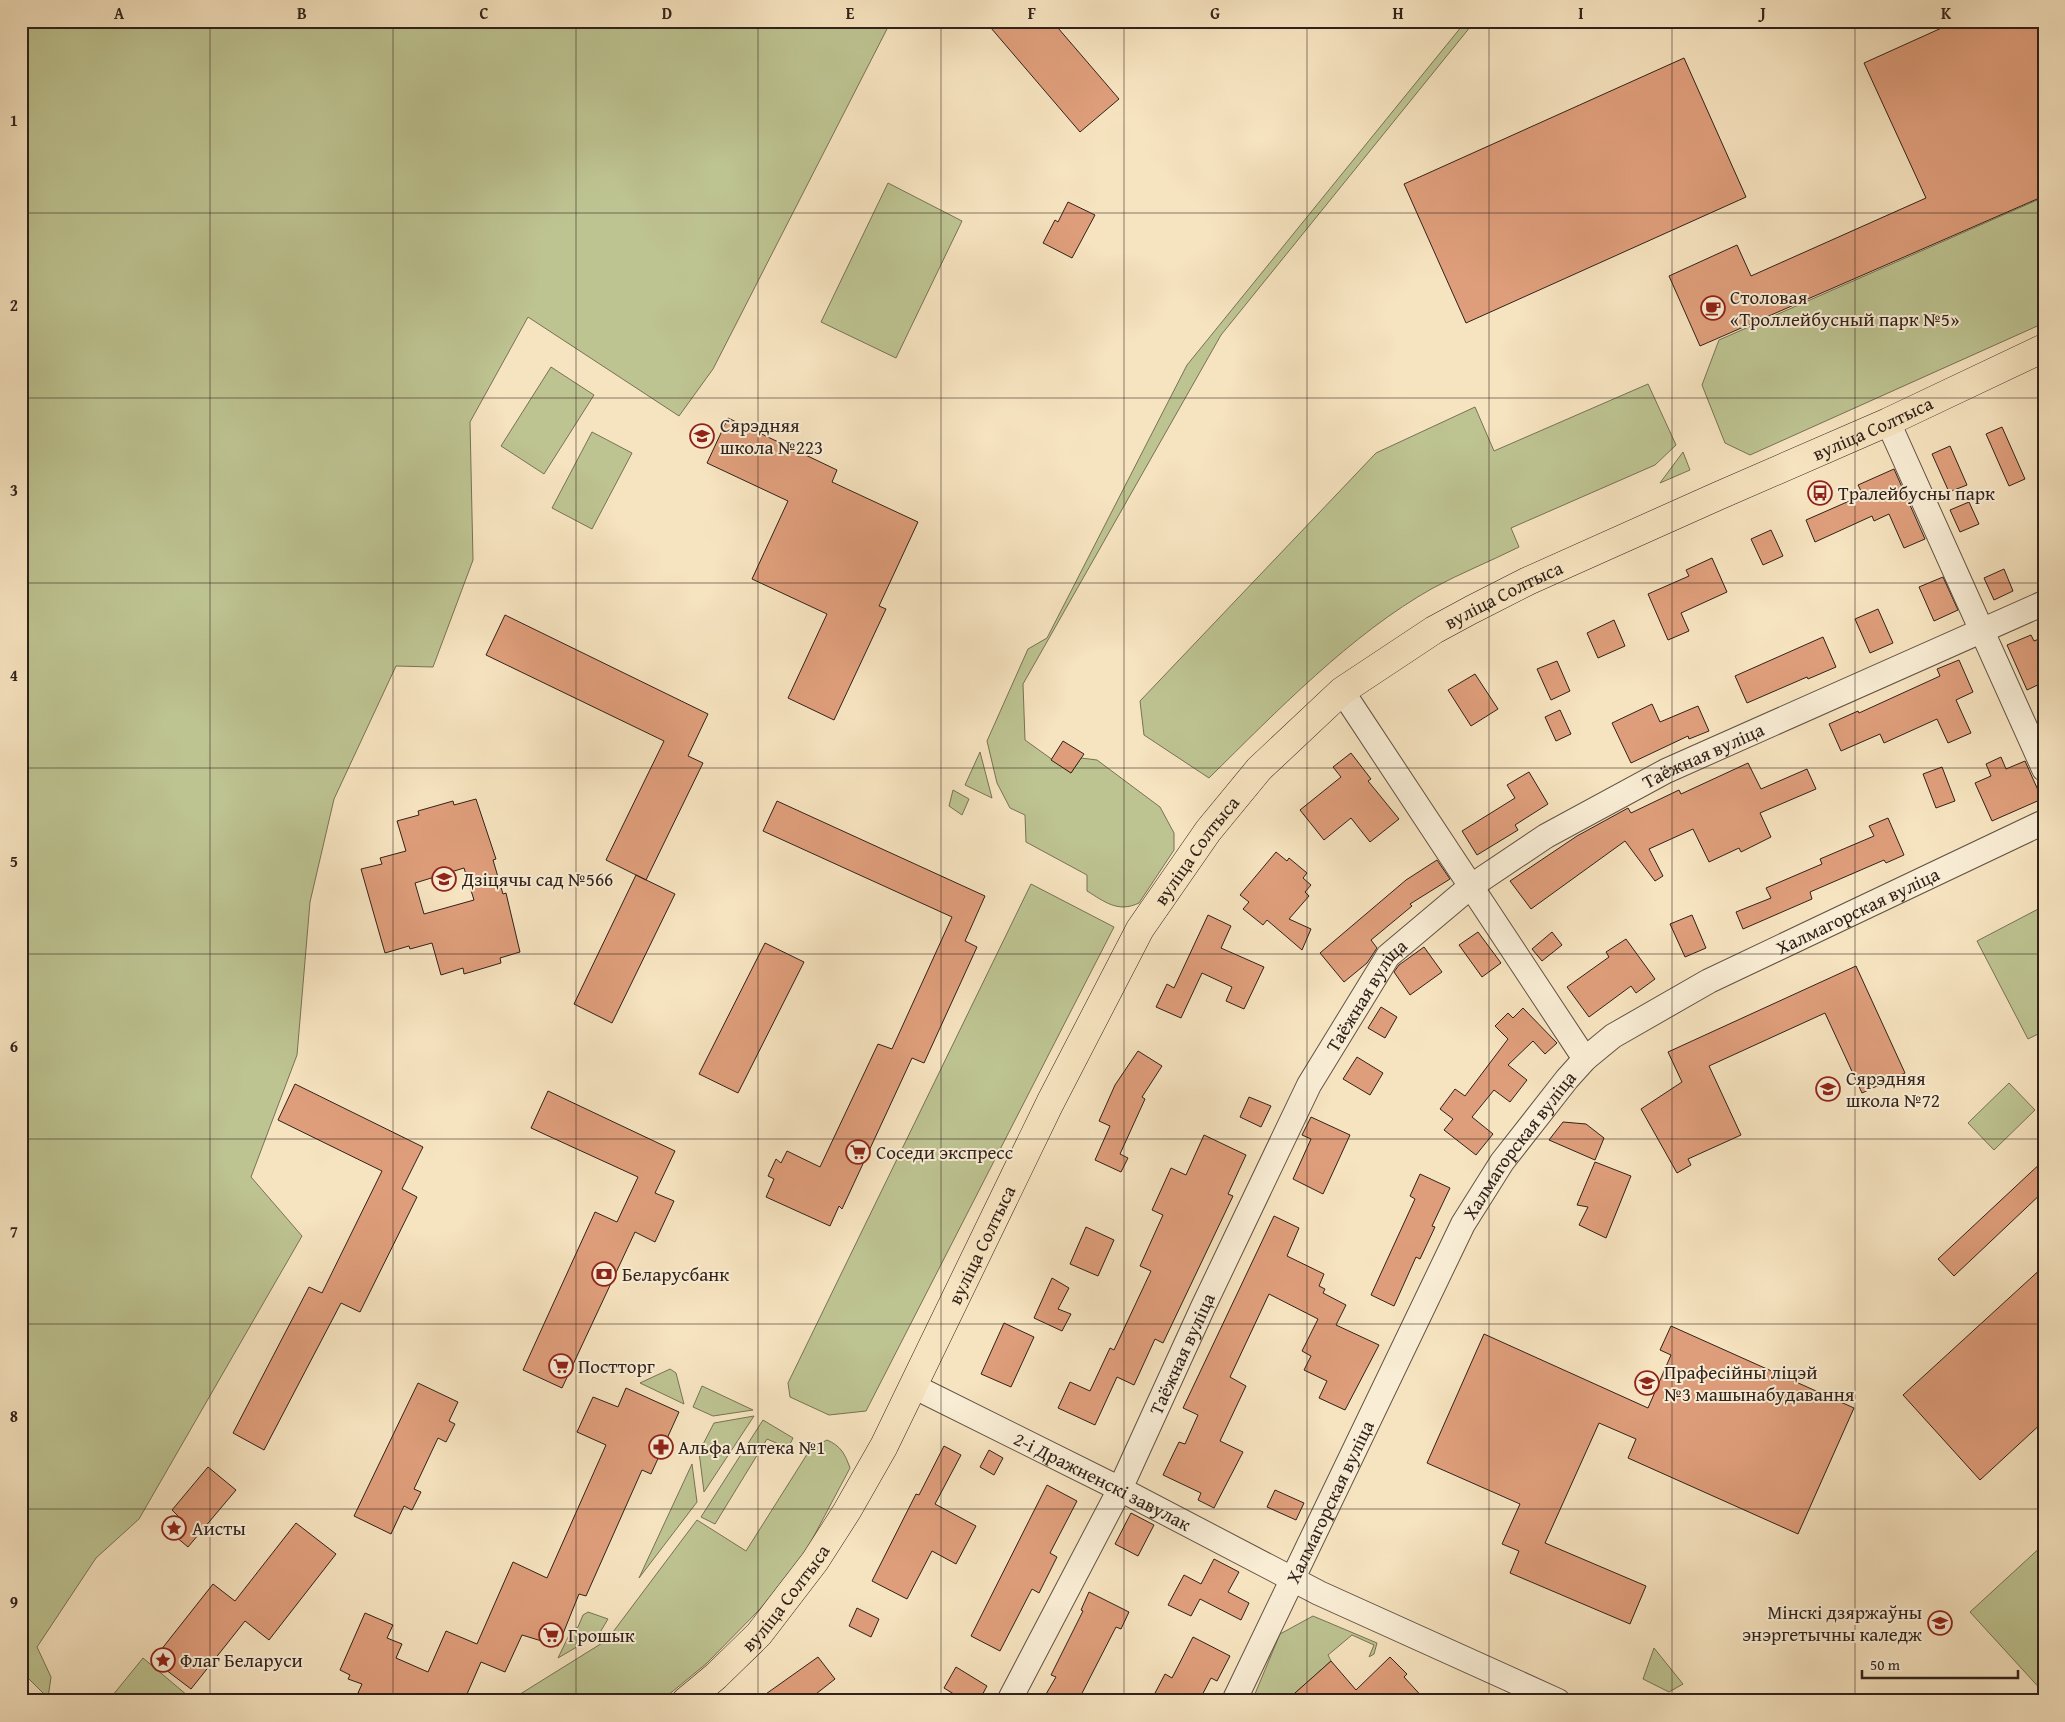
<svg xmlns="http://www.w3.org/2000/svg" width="2065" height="1722" font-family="'Gentium Book Plus',serif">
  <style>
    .green { fill: #bdc391; stroke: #777256 }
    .building { fill: #df9e7b; stroke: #31221b; fill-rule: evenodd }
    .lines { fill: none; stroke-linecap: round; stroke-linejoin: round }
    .minor-casing { stroke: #625244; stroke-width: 26 }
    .major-casing { stroke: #31221b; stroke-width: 29 }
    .minor { stroke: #f9edd5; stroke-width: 24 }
    .major { stroke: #f6e3bf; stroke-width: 28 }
    .grid { fill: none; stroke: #31221b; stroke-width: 1; stroke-opacity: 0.55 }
    .labels { text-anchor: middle; stroke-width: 4; stroke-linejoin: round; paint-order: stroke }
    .poi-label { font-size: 19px; fill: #31221b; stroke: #f9edd5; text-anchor: start }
    .street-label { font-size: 19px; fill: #31221b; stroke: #f9edd5 }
    .neatline { fill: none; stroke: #31221b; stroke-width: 2 }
    .grid-label { font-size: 16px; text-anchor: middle; font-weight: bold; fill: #31221b }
  </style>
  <rect width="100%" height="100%" fill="#f6e3bf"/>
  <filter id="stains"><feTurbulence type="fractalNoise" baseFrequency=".004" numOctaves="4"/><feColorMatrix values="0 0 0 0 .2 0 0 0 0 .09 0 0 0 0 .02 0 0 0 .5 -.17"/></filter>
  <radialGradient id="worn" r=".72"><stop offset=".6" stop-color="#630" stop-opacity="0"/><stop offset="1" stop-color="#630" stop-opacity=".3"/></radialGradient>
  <path class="green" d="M21,21H883L888,27L713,369L679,416L528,317L470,422L473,560L433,667L396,666L334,799L310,902L297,1055L251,1177L302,1236L139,1519L96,1558L37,1647L51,1677L48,1698L21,1671Z
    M1466,21H1475L1221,335L1023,684L1025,740L1071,773L1081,758L1097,760L1160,807L1174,833V850L1139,903C1118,913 1105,902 1087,891V875L1026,842L1025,815L1010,808L997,783L987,741L1028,649L1047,638L1187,365Z
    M888,183L962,221L896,358L821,322Z
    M2044,197V323L1750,455L1725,443L1702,385L1719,340Z
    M551,367L594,395L544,474L501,446Z
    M1648,384L1676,445L1655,465L1511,528L1519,547C1491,561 1461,573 1433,588C1351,634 1276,712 1209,778L1144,735L1140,701L1376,453L1475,407L1494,451Z
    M592,432L632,453L592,529L552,508Z
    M1683,452L1690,470L1660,483Z
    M980,752L992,798L965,785Z
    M953,790L969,799L962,815L949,806Z
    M1031,884L1114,927L866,1411L829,1415L790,1397L788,1383Z
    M2044,906V1031L2028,1039L1977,941Z
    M2009,1083L2035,1110L1994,1150L1968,1123Z
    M670,1369L676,1373L684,1404L640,1383Z
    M702,1386L753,1410L713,1416L693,1407Z
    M754,1416L704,1492L699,1452L714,1423Z
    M763,1420L793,1438L788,1448L767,1439L715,1524L701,1517Z
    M827,1440C841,1446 845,1454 850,1468L806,1551L779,1586L760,1609L707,1663L661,1701H509L607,1640L697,1520L746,1551L811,1448Z
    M692,1464L697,1502L639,1578Z
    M2044,1544V1693L1970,1612Z
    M588,1612L608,1619L599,1634L558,1658L571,1631L578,1627L583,1615Z
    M1313,1616L1377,1643L1374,1654L1369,1657L1374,1645L1352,1635L1328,1655L1331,1661L1286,1701H1252L1280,1634Z
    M1654,1648L1683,1684L1669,1692L1643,1679Z
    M143,1658L194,1701H108Z"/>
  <path class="building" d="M985,21H1052L1119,99L1080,132Z
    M1957,21H2044V196L1700,346L1669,276L1737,245L1751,276L1926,198L1864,63Z
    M1684,58L1746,197L1466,323L1404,184Z
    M1068,202L1095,215L1072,258L1043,243L1055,220L1058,222Z
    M728,418L837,470L832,482L918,522L879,606L886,609L834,720L788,698L827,614L752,579L788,501L707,463Z
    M2002,427L2025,479L2009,486L1986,434Z
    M1950,446L1967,485L1949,492L1932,454Z
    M1894,469L1925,539L1904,548L1889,514L1874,521L1872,516L1815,542L1806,520L1863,495L1858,485Z
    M1969,502L1979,524L1960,532L1950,510Z
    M1771,530L1783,556L1763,565L1751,539Z
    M1712,558L1727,592L1681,613L1689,631L1668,640L1648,594L1689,576L1686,570Z
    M2004,569L2013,591L1994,600L1984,578Z
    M1943,577L1958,610L1934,621L1919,587Z
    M1878,609L1893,643L1870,653L1855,619Z
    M505,615L708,714L688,756L703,763L646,880L606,860L664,741L486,655Z
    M1614,620L1625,646L1598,658L1587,633Z
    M2031,635L2034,641L2044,637V682L2027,690L2007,645Z
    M1823,637L1836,667L1808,679L1807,677L1747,703L1735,676Z
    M1959,660L1973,692L1956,700L1971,733L1948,743L1937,719L1884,743L1880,734L1841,751L1829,724L1858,711L1859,713L1940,676L1937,669Z
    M1557,661L1570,691L1551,700L1537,669Z
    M1475,674L1498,709L1471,726L1448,690Z
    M1652,704L1660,722L1698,706L1709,731L1689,739L1688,736L1631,763L1612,723Z
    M1560,710L1571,734L1556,741L1545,717Z
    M1063,741L1084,754L1071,773L1051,760Z
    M1351,753L1371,779L1368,781L1399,819L1370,842L1351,818L1324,840L1300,810L1341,777L1333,767Z
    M2001,757L2006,769L2025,761L2042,799L1992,821L1975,783L1991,776L1986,764Z
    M1748,763L1761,789L1807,769L1816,789L1760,813L1771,837L1741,852L1739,848L1709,862L1693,829L1649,849L1663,876L1655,881L1625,841L1531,909L1510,881L1577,836L1628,808L1631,813L1679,790L1681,794Z
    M1942,767L1955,801L1936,808L1923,774Z
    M1529,772L1548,804L1515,825L1518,830L1477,855L1462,831L1515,798L1507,785Z
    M476,799L496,859L493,860L503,894L506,893L520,952L500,958L501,963L464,974L463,968L441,975L432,943L410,949L409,946L385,953L361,869L382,864L380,858L406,851L397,821L419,815L418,811L453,801L454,805ZM464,868L474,900L424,914L415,883Z
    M777,801L985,896L965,941L977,947L924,1063L912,1058L842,1209L839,1206L830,1226L766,1197L774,1179L768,1176L776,1159L781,1163L787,1151L820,1167L878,1044L892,1049L952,917L763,831Z
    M1888,818L1904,855L1886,863L1884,860L1810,892L1812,899L1743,929L1736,912L1771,898L1766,888L1822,864L1820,859L1874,836L1869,826Z
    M1276,852L1287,861L1289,858L1307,873L1303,878L1311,885L1305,892L1309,896L1289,919L1311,929L1302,950L1267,920L1263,925L1243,909L1249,902L1240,895Z
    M1437,860L1450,879L1410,904L1412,906L1371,940L1377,948L1367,963L1344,982L1320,953L1406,880Z
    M636,875L675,894L612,1023L574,1004Z
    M1208,915L1231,926L1221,948L1264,967L1244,1009L1226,1001L1232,987L1202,973L1181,1018L1156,1007L1167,984L1174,988Z
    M1692,915L1706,948L1685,957L1670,924Z
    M1478,932L1501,963L1482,977L1459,945Z
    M1552,932L1562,945L1542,961L1532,949Z
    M1626,939L1655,979L1636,993L1631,986L1589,1017L1567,987L1609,957L1606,952Z
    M765,943L804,962L738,1093L699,1074Z
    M1424,947L1442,972L1410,995L1394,972L1399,965Z
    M1856,966L1905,1073L1862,1093L1825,1013L1709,1066L1741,1135L1688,1159L1691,1165L1677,1173L1641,1109L1682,1082L1668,1052Z
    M1381,1007L1397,1017L1385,1038L1368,1028Z
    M1523,1008L1557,1043L1545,1054L1533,1041L1508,1065L1527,1080L1510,1102L1494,1090L1472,1117L1493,1134L1476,1155L1444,1130L1453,1119L1440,1109L1455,1089L1465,1096L1508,1039L1495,1026L1508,1013L1513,1018Z
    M1138,1051L1162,1066L1142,1097L1145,1099L1120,1154L1128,1158L1121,1172L1095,1160L1110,1126L1099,1121L1115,1085Z
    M1357,1057L1383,1073L1370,1095L1343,1079Z
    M295,1084L423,1147L402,1189L417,1197L360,1312L341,1303L264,1450L233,1433L309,1287L322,1293L382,1171L278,1120Z
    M548,1091L675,1151L655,1193L674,1201L655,1242L635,1232L562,1388L523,1370L595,1212L617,1222L638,1177L531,1128Z
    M1249,1097L1271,1106L1261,1127L1240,1117Z
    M1311,1117L1350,1135L1323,1194L1293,1179L1311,1139L1302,1135Z
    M1563,1122L1586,1124L1604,1138L1595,1160L1549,1140Z
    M1204,1135L1246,1155L1228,1194L1233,1196L1163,1343L1155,1339L1134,1385L1117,1377L1095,1425L1058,1408L1070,1382L1090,1391L1110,1348L1114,1350L1151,1271L1140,1266L1163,1215L1152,1210L1171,1168L1186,1175Z
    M2044,1160V1191L1954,1276L1938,1259Z
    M1595,1162L1631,1176L1606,1238L1579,1225L1588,1207L1577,1205Z
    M1420,1174L1450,1188L1432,1226L1435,1227L1420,1259L1416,1257L1394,1306L1371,1295L1415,1199L1410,1196Z
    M1274,1216L1299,1228L1287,1256L1324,1274L1319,1286L1325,1289L1323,1293L1346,1305L1336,1325L1379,1345L1345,1410L1319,1398L1327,1381L1304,1370L1311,1356L1302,1351L1318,1319L1269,1294L1230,1377L1246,1386L1220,1441L1243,1452L1214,1508L1198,1500L1201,1493L1163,1475L1179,1442L1185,1444L1198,1415L1183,1408Z
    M1086,1227L1114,1240L1098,1276L1070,1264Z
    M2044,1266V1421L1980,1480L1903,1395Z
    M1052,1278L1069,1288L1058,1309L1071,1314L1062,1331L1034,1318Z
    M1004,1323L1034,1337L1011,1387L981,1374Z
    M1671,1326L1854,1408L1798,1534L1628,1458L1636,1439L1599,1423L1545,1543L1646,1586L1630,1624L1510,1573L1519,1551L1502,1544L1520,1504L1427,1463L1484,1334L1648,1408L1671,1355L1660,1350Z
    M418,1383L458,1402L449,1421L455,1424L446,1442L438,1438L414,1489L421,1492L412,1510L404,1506L391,1534L354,1516Z
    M626,1388L679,1412L651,1474L642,1470L586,1596L579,1594L558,1646L522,1635L505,1672L481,1662L464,1701H376L358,1693L362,1684L348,1679L350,1675L340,1670L365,1613L393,1625L387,1638L402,1644L396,1658L428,1672L446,1631L477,1644L513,1562L547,1578L606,1445L577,1432L593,1397L618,1407Z
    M944,1446L961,1455L935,1504L976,1526L956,1564L932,1551L907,1599L872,1581L916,1494L919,1495Z
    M989,1450L1003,1458L994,1475L980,1467Z
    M208,1467L236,1490L188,1547L169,1531L180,1518L172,1510Z
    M1047,1485L1077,1501L1050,1553L1057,1557L1039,1593L1032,1589L1000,1651L971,1636Z
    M1275,1490L1304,1503L1296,1520L1267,1507Z
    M1131,1513L1154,1525L1138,1556L1115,1544Z
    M296,1523L336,1554L269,1640L245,1621L191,1689L153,1660L213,1584L235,1601Z
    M1214,1559L1239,1572L1228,1592L1249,1603L1241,1620L1200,1599L1191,1616L1168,1605L1184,1575L1201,1584Z
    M1089,1592L1129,1612L1121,1629L1116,1627L1078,1701H1042L1056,1677L1051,1675L1083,1611L1081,1610Z
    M857,1608L879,1619L871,1637L849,1626Z
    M1193,1637L1230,1656L1217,1681L1211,1678L1199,1701H1165L1154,1695L1165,1674L1172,1678Z
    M818,1657L835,1679L807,1701H756Z
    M1390,1657L1407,1674L1404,1677L1426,1701H1286L1331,1661L1356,1690Z
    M956,1667L987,1686L979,1701H965L944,1688Z"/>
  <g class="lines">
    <g class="minor-casing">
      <g id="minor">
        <path d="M1888,422L2044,769"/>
        <path d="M1342,691L1585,1059"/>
        <path id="s1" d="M913,1386L1120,1489L1319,1593L1558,1701"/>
        <path id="s2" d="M1009,1701L1120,1489L1203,1307L1309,1085L1388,956L1470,887L1546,836L1666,771L2044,603"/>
        <path id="s3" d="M1234,1701L1463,1224L1502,1162L1567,1079L1585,1059L1613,1036L1709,981L2044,822"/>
      </g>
    </g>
    <g class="major-casing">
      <g id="major">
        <path id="s4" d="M686,1701L716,1676L759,1634L815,1561L847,1511L884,1446L1050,1103L1140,929L1208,831L1259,769L1342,691L1434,630L1471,610L1528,581L1718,496L1888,422L2044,348"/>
      </g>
    </g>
    <use href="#minor" class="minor"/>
    <use href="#major" class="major"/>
  </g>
  <path class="grid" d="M210,21V1701M393,21V1701M576,21V1701M758,21V1701M941,21V1701M1124,21V1701M1307,21V1701M1489,21V1701M1672,21V1701M1855,21V1701M21,213H2044M21,398H2044M21,583H2044M21,768H2044M21,954H2044M21,1139H2044M21,1324H2044M21,1509H2044"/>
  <defs>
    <g id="cafe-ring" transform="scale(1.25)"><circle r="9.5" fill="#f9edd5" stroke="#8f2418" stroke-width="1.5"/><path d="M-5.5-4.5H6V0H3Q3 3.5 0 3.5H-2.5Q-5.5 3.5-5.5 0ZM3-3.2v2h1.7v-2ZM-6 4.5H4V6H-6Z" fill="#8f2418"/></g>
    <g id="school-ring" transform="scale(1.25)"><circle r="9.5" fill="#f9edd5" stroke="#8f2418" stroke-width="1.5"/><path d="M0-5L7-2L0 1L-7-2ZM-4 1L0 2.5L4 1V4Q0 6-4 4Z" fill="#8f2418"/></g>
    <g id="bus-ring" transform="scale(1.25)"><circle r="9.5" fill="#f9edd5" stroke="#8f2418" stroke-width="1.5"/><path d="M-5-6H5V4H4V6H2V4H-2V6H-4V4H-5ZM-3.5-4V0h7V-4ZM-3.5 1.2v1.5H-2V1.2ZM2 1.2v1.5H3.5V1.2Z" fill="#8f2418"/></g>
    <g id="supermarket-ring" transform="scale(1.25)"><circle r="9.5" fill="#f9edd5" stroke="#8f2418" stroke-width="1.5"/><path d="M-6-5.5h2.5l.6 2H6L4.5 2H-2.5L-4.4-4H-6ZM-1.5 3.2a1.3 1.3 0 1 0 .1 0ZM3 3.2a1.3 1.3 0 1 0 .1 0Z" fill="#8f2418"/></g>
    <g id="bank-ring" transform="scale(1.25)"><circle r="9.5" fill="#f9edd5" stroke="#8f2418" stroke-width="1.5"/><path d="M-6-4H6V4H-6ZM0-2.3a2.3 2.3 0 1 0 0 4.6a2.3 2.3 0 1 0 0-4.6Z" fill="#8f2418"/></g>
    <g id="university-ring" transform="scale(1.25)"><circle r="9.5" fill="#f9edd5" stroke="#8f2418" stroke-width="1.5"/><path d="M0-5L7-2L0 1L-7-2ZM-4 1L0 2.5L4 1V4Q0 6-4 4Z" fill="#8f2418"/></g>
    <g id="pharmacy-ring" transform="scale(1.25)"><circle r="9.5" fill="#f9edd5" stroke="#8f2418" stroke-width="1.5"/><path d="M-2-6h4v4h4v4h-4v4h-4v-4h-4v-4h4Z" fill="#8f2418"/></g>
    <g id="sight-ring" transform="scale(1.25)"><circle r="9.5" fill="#f9edd5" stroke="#8f2418" stroke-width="1.5"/><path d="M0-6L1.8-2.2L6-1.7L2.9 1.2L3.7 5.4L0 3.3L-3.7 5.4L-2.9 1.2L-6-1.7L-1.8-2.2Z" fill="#8f2418"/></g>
  </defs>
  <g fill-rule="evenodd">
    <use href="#cafe-ring" x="1713" y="308"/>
    <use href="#school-ring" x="702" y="436"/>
    <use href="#bus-ring" x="1820" y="493"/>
    <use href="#school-ring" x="444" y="879"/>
    <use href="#school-ring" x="1828" y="1089"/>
    <use href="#supermarket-ring" x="858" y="1152"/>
    <use href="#bank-ring" x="604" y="1274"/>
    <use href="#supermarket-ring" x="561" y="1366"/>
    <use href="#university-ring" x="1647" y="1383"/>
    <use href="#pharmacy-ring" x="661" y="1447"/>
    <use href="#sight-ring" x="174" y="1528"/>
    <use href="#university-ring" x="1940" y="1623"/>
    <use href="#supermarket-ring" x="551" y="1635"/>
    <use href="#sight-ring" x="163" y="1660"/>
  </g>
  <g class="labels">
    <g class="poi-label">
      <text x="1730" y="304">Столовая<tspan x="1730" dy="22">«Троллейбусный парк №5»</tspan></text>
      <text x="720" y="432">Сярэдняя<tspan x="720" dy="22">школа №223</tspan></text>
      <text x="1838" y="500">Тралейбусны парк</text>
      <text x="462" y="886">Дзіцячы сад №566</text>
      <text x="1846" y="1085">Сярэдняя<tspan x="1846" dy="22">школа №72</tspan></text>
      <text x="876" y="1159">Соседи экспресс</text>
      <text x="622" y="1281">Беларусбанк</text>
      <text x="578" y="1373">Постторг</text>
      <text x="1664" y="1379">Прафесійны ліцэй<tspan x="1664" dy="22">№3 машынабудавання</tspan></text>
      <text x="678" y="1454">Альфа Аптека №1</text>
      <text x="192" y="1535">Аисты</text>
      <text x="1922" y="1619" text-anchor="end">Мінскі дзяржаўны<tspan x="1922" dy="22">энэргетычны каледж</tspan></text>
      <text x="568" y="1642">Грошык</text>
      <text x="180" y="1667">Флаг Беларуси</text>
    </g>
    <g class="street-label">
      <text dy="7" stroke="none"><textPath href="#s4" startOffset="1809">вуліца Солтыса</textPath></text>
      <text dy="7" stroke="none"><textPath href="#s4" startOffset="1404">вуліца Солтыса</textPath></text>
      <text dy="7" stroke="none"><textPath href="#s2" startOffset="1212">Таёжная вуліца</textPath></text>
      <text dy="7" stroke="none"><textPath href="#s4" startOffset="999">вуліца Солтыса</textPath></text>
      <text dy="7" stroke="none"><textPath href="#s3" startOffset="1046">Халмагорская вуліца</textPath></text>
      <text dy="7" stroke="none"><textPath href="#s2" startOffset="792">Таёжная вуліца</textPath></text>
      <text dy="7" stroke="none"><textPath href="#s3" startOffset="626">Халмагорская вуліца</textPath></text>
      <text dy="7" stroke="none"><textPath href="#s4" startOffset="549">вуліца Солтыса</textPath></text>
      <text dy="7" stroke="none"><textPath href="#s2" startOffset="388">Таёжная вуліца</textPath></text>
      <text dy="7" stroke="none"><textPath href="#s1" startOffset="212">2-і Дражненскі завулак</textPath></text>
      <text dy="7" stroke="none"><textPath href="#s3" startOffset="221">Халмагорская вуліца</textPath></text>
      <text dy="7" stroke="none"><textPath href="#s4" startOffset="144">вуліца Солтыса</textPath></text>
    </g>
  </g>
  <rect width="2065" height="1722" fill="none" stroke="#f6e3bf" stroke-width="55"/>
  <path d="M1862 1670v8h156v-8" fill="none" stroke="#31221b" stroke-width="2.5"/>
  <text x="1870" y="1670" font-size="15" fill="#31221b" stroke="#f9edd5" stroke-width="4" paint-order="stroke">50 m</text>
  <rect x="28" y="28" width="2010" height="1666" class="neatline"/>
  <g class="grid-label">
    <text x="119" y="19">A</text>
    <text x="302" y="19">B</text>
    <text x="484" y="19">C</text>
    <text x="667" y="19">D</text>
    <text x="850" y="19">E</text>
    <text x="1032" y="19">F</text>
    <text x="1215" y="19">G</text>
    <text x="1398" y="19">H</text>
    <text x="1581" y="19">I</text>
    <text x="1763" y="19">J</text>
    <text x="1946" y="19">K</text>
    <text x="14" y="126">1</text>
    <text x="14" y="311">2</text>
    <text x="14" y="496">3</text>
    <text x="14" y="681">4</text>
    <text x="14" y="867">5</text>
    <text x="14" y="1052">6</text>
    <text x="14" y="1237">7</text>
    <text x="14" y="1422">8</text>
    <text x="14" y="1608">9</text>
  </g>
  <rect width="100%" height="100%" filter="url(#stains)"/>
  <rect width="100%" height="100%" fill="url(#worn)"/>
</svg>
